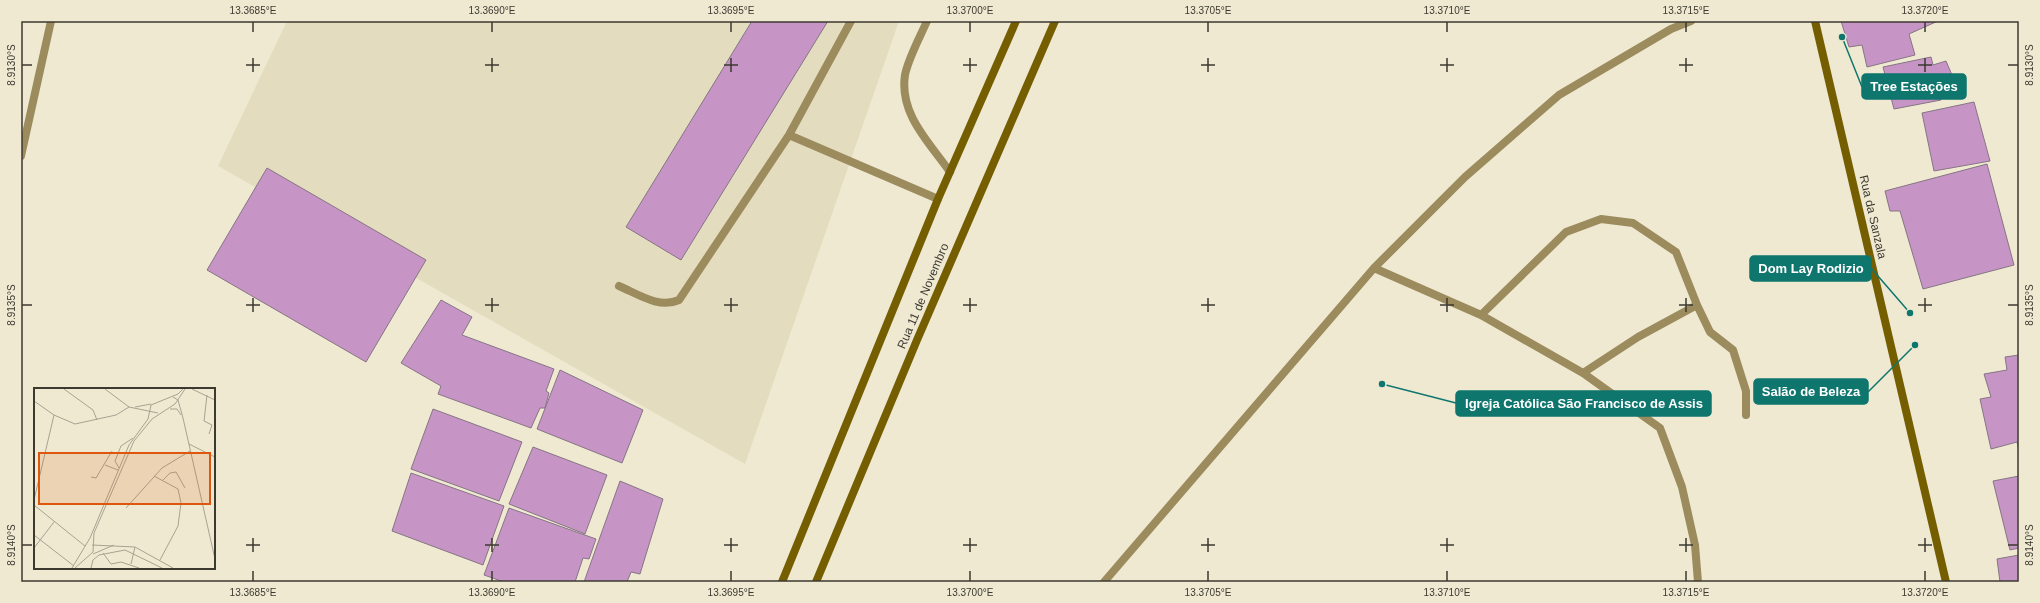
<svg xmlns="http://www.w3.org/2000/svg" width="2040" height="603" font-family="Helvetica,sans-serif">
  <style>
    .built { fill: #e4dcbe }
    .building { fill: #c795c5; stroke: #857584 }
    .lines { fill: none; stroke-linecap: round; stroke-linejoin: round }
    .service { stroke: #9b8b5d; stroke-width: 8 }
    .minor { stroke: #9b8b5d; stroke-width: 8 }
    .secondary { stroke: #755e00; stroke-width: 8 }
    .ticks { fill: none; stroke: #3c3930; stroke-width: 1.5 }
    .labels { text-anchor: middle; stroke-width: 3.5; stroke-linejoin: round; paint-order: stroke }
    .street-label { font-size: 12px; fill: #3c3930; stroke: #efe9d2 }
    .inset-road { fill: none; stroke: #a7a391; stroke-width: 1 }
    .view { fill: #df570e; fill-opacity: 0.15; stroke: #df570e; stroke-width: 2 }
    .inset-edge { fill: none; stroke: #3c3930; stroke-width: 2 }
    .leader { fill: none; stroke: #0f766e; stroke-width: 1.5 }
    .callout-dot { fill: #0f766e; stroke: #efe9d2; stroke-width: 1.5 }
    .callout { fill: #0f766e; stroke: #0f766e; stroke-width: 1.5 }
    .callout-label { font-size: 13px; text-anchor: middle; font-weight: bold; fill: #fff }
    .neatline { fill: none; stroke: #3c3930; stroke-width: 1.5 }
    .ticks-label { font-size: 10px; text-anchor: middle; fill: #3c3930 }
  </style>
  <rect width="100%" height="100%" fill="#efe9d2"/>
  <path class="built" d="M287,21H899L745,464L218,166Z"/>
  <path class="building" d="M752,21H828L681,260L626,227Z
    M1841,21H1938L1909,34L1915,55L1867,67L1862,45L1849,47Z
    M1931,57L1933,65L1946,61L1955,82L1936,81L1941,100L1894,109L1883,67Z
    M1974,102L1990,161L1934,171L1922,113Z
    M1987,164L2014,265L1923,289L1900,211H1890L1885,191Z
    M267,168L426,260L366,362L207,270Z
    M441,300L472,317L462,335L554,369L546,391L549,393L545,408H540L531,428L438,394L441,386L401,363Z
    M2019,355V451L2017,442L1991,449L1980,399L1991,397L1984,374L2007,370L2005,357Z
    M560,370L643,410L622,463L537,429Z
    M433,409L522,442L499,501L411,469Z
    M533,447L607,475L585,534L509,504Z
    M411,473L504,506L483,565L392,531Z
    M2019,476V548L2010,550L1993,481Z
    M620,481L663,499L640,574L631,572L627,582H584Z
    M509,508L596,539L589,559L583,558L575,582H504L484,575Z
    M2019,555V582H2000L1997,559Z"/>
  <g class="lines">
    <path class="service" d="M927,21C920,37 908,59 905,75C899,114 929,142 950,172
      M789,135L938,199
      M1374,268L1481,315L1583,373L1660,428L1682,487L1695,545L1698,582
      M619,286C638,294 659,309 679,300L789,135L851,21
      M1481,315L1566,232L1601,219L1633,223L1676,252L1697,305L1710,332L1733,350L1746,391V415
      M1583,373L1638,337L1697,305
      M1104,582L1374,268L1465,177L1559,95L1671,29L1691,21"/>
    <path class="minor" d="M21,156L51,21"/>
    <path class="secondary" d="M1815,21L1946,582
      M782,582L938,199L1016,21
      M816,582L917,340L1055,21"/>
  </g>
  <path class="ticks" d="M253,22V32M492,22V32M731,22V32M970,22V32M1208,22V32M1447,22V32M1686,22V32M1925,22V32M253,58V72M492,58V72M731,58V72M970,58V72M1208,58V72M1447,58V72M1686,58V72M1925,58V72M22,65H32M246,65H260M485,65H499M724,65H738M963,65H977M1201,65H1215M1440,65H1454M1679,65H1693M1918,65H1932M2008,65H2018M253,298V312M492,298V312M731,298V312M970,298V312M1208,298V312M1447,298V312M1686,298V312M1925,298V312M22,305H32M246,305H260M485,305H499M724,305H738M963,305H977M1201,305H1215M1440,305H1454M1679,305H1693M1918,305H1932M2008,305H2018M253,538V552M492,538V552M731,538V552M970,538V552M1208,538V552M1447,538V552M1686,538V552M1925,538V552M22,545H32M246,545H260M485,545H499M724,545H738M963,545H977M1201,545H1215M1440,545H1454M1679,545H1693M1918,545H1932M2008,545H2018M253,571V581M492,571V581M731,571V581M970,571V581M1208,571V581M1447,571V581M1686,571V581M1925,571V581"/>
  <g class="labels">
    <g class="street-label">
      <text transform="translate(1873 217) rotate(77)" y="4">Rua da Sanzala</text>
      <text transform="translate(923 296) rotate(-67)" y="4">Rua 11 de Novembro</text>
    </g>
  </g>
  <g transform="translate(34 388)">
    <rect width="181" height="181" fill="#efe9d2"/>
    <path class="inset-road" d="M30,1L59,22L63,32M71,1L95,19L124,25M158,1L181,12M173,7L170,33L178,37L175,46M139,9L144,12L149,30L181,171M0,13L20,27L41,36L82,27L95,19M101,19L117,16M136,21H143L147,27M155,56L181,69M71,77L84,82M85,80L81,73L87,58L99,50M120,88L144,101L147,115L144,138L126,172M57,89L62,90L78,63M129,92L136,85L142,84L151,100M0,112L20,27M0,117L51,158M92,120L128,80L156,63M0,147L40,178M58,157L101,159L139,180M0,160L20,134M69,165L77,176L87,174L105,180M59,166L80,157M97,176L101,159M38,180L56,150L95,57L114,31L117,17L144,6L149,1M41,180L59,164L60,145L100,53L118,31L141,16L151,1M57,180L59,172L65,167L91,162L128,180"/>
    <path class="view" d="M5,65H176V116H5Z"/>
    <rect width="181" height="181" class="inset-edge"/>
  </g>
  <path class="leader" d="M1842 37L1862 87M1910 313L1871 268M1915 345L1868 392M1382 384L1456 403"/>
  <g class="callout-dot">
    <circle cx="1842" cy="37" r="4"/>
    <circle cx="1910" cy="313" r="4"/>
    <circle cx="1915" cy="345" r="4"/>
    <circle cx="1382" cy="384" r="4"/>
  </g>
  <g class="callout">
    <rect x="1862" y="74" width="104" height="25" rx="4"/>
    <rect x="1750" y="256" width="121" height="25" rx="4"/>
    <rect x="1754" y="379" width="114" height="25" rx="4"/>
    <rect x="1456" y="391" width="255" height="25" rx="4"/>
  </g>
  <g class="callout-label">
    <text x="1914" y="91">Tree Estações</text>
    <text x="1811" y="273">Dom Lay Rodizio</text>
    <text x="1811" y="396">Salão de Beleza</text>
    <text x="1584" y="408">Igreja Católica São Francisco de Assis</text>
  </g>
  <rect width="2040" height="603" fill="none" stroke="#efe9d2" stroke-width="44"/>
  <rect x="22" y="22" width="1996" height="559" class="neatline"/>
  <g class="ticks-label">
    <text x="253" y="14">13.3685°E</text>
    <text x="492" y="14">13.3690°E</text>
    <text x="731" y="14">13.3695°E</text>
    <text x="970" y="14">13.3700°E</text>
    <text x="1208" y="14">13.3705°E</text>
    <text x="1447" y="14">13.3710°E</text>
    <text x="1686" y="14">13.3715°E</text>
    <text x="1925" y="14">13.3720°E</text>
    <text transform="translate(11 65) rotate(-90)" y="4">8.9130°S</text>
    <text transform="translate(2029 65) rotate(-90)" y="4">8.9130°S</text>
    <text transform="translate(11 305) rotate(-90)" y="4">8.9135°S</text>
    <text transform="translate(2029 305) rotate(-90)" y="4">8.9135°S</text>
    <text transform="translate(11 545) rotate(-90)" y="4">8.9140°S</text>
    <text transform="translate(2029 545) rotate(-90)" y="4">8.9140°S</text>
    <text x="253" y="596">13.3685°E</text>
    <text x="492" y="596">13.3690°E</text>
    <text x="731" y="596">13.3695°E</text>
    <text x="970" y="596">13.3700°E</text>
    <text x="1208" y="596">13.3705°E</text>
    <text x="1447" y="596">13.3710°E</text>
    <text x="1686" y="596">13.3715°E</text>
    <text x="1925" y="596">13.3720°E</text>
  </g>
</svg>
